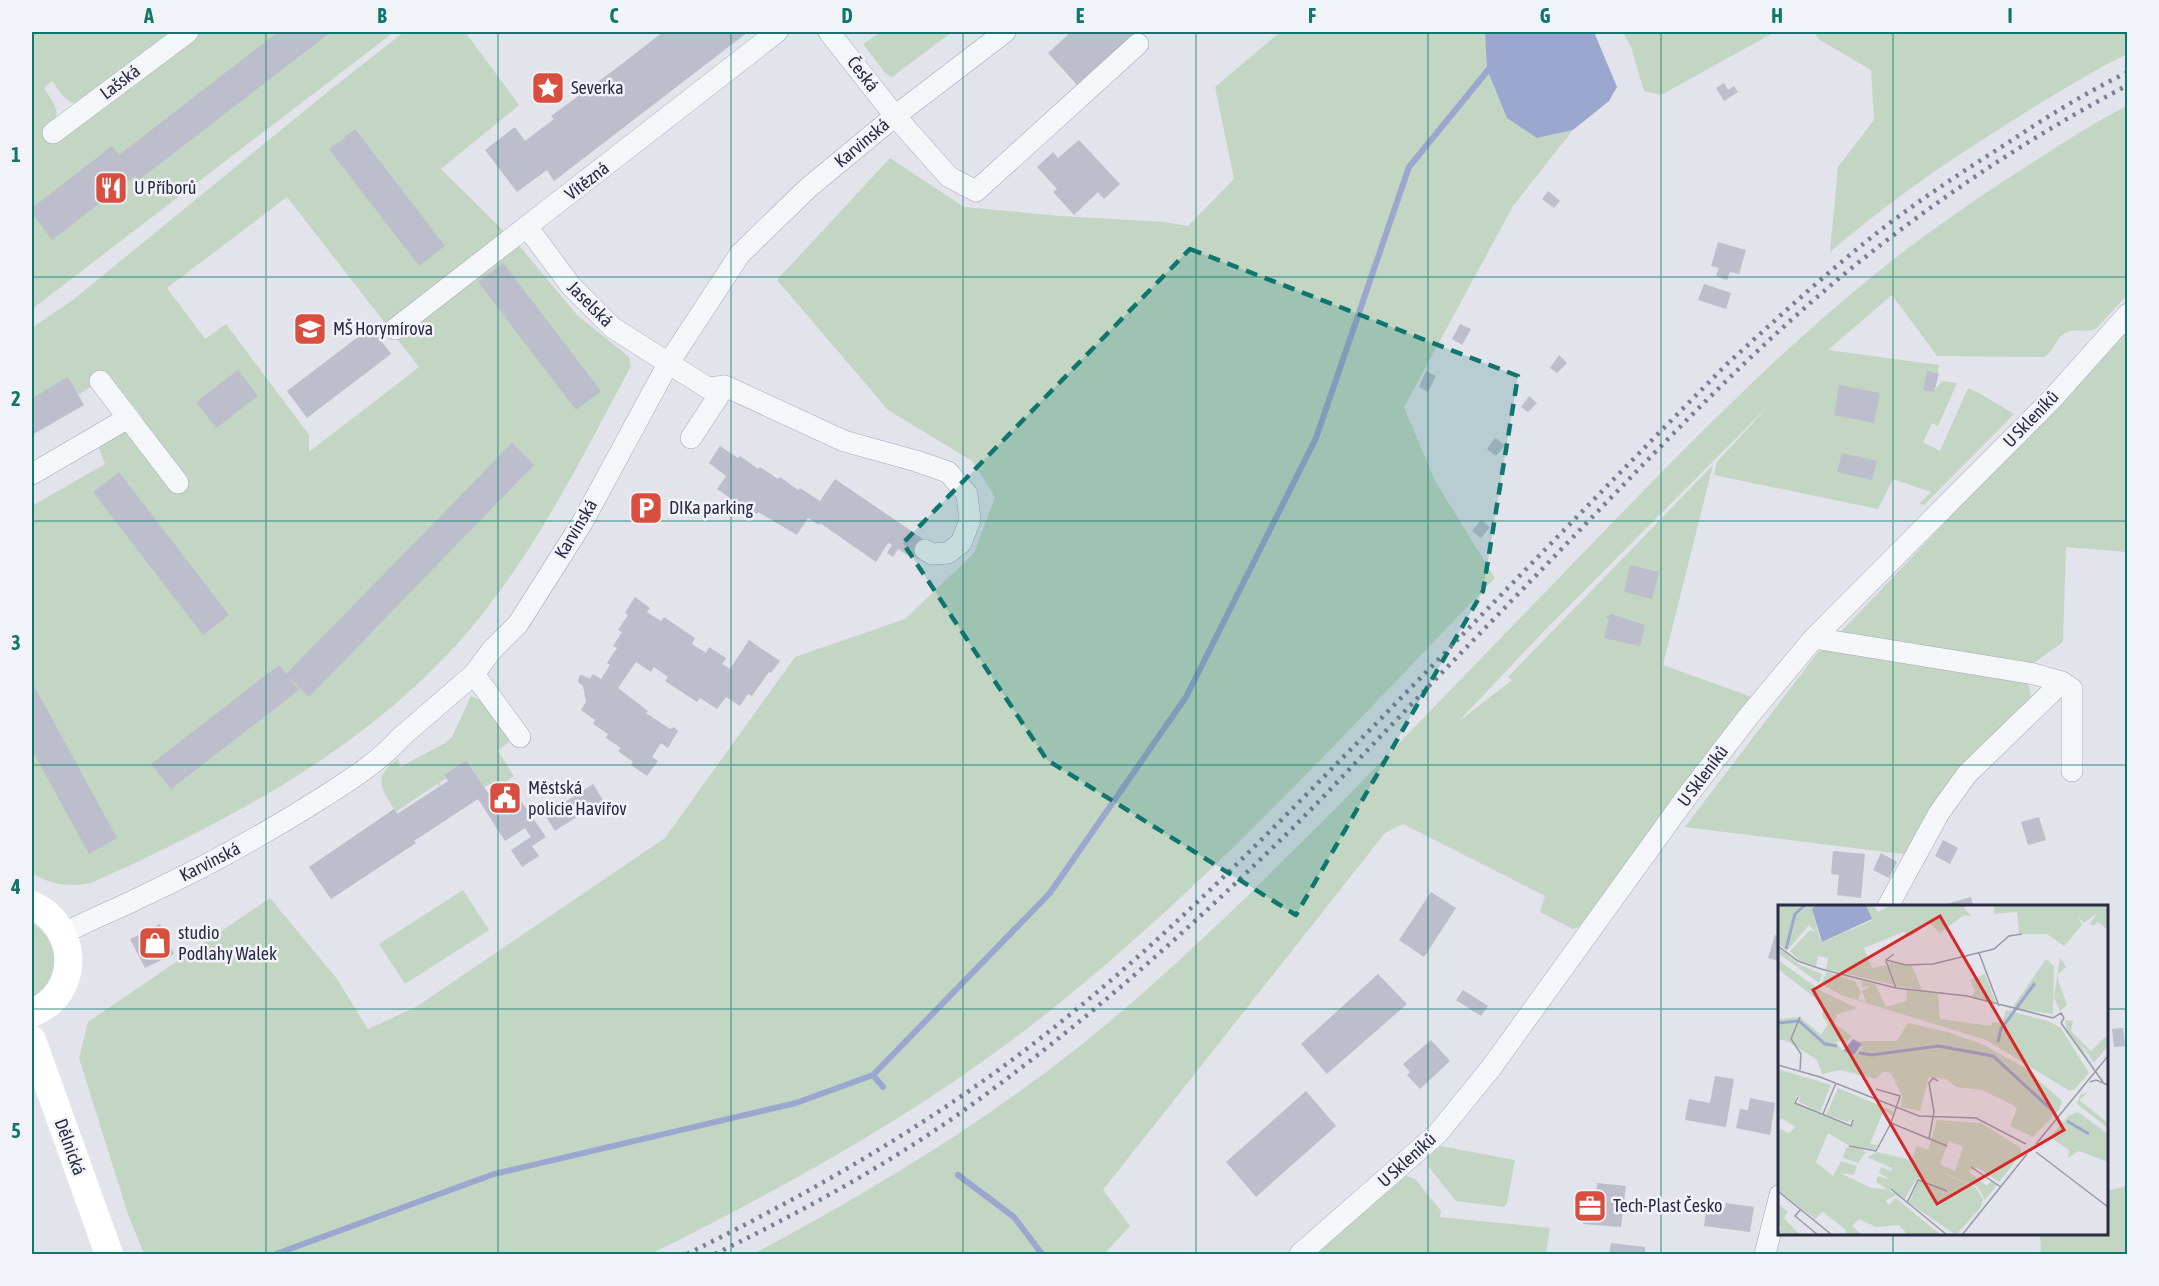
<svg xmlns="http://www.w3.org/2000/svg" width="2159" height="1286" font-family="'Asap Condensed',sans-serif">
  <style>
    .green { fill: #c3d6c3; fill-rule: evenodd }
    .water { fill: #9ba7ce }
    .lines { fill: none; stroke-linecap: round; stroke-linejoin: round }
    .stream { stroke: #9ba7ce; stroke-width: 6 }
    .building { fill: #bcbecc }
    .street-casing { stroke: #a7a8b6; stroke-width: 22 }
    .street { stroke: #f5f6f9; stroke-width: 21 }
    .secondary { stroke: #fff; stroke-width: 28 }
    .rail { stroke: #7a7e96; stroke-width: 4.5; stroke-dasharray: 3 6; stroke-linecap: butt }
    .marked { fill: #0f766e; fill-opacity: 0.2; stroke: #0f766e; stroke-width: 4.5; stroke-dasharray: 12 8; stroke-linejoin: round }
    .grid { fill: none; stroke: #0f766e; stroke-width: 1.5; stroke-opacity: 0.55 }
    .labels { text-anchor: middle; stroke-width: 5; stroke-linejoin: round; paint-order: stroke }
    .street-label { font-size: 18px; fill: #292c45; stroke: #f2f3f8 }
    .poi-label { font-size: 18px; fill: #292c45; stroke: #f2f3f8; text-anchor: start }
    .inset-river { fill: none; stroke: #9ba7ce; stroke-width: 3 }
    .inset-road { fill: none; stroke: #989aa9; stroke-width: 1.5 }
    .view { fill: #d62828; fill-opacity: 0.15; stroke: #d62828; stroke-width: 3 }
    .inset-edge { fill: none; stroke: #292c45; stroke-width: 3 }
    .neatline { fill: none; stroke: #0f766e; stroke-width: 2 }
    .grid-label { font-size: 20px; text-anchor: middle; font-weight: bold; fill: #0f766e }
  </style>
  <rect width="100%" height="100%" fill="#e2e3eb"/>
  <path class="green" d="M32,32H179L81,104C66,104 60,92 52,81L44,88C52,100 59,109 56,123L195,32H394L32,309Z
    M404,32H465L519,105L441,169L522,249L577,315L629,357L631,366C586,450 543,537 484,612C384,740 236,818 91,883C68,887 51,885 32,873V506L105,464L99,448L106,440L143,418L109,375L78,395L68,378L32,398V328L74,299L325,94ZM287,197L419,367L309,452V435L226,324L205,339L167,288Z
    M881,32H914L916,33L919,32H952L892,77L885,73L863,44Z
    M1280,32H1485L1487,69L1537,138L1573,130L1513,206L1404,407L1435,481L1495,578C1354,724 1211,882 1052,1009C929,1108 791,1184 651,1254H144L128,1214L79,1058L88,1022L270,898L337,979L368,1029L416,1007L665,838L795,657L905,619L974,553L995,497L972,461L888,410L777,280L890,158L964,207L1060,216L1164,222L1188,226L1234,179L1215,87Z
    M1623,32H1775L1661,95L1644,91L1631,47Z
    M1813,32H2127V54C2081,77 2037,105 1993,133C1936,169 1881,208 1830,252L1838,167L1874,120L1871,70L1820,40Z
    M2127,106V295L2097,328C2087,334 2077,328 2068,332C2056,336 2054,351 2045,357L1937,356L1892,295L1828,350L1939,365L1935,390L1942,381L1957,383L1938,426L1932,423L1923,442L1940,451L1968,388L1979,393L2014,414L1924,505L1919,504L1931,492L1893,479L1878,509L1714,475L1717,462L1771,403L1544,631L1458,722L1512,680L1508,677L1713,465L1663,665L1749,696L1751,699L1683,785L1579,927L1573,929L1540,912L1545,896L1403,824L1385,833L1103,1190L1130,1226L1104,1254H753C867,1194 979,1126 1081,1045C1172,972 1256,888 1339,805C1402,740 1465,675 1528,610C1641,494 1752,373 1879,271C1926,233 1976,199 2027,166C2060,145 2093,123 2127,106Z
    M2127,331V552L2066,547L2063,642L2031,665L1836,637Z
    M1822,650L2023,677C2031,687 2032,693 2029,705L1910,855L1685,827L1818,652Z
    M471,696L486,703L512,739L498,751L514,776L493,790L489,784L484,787L466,760L444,775L446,779L439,783L440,786L437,784L397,811V814C383,790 370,778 398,759L400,767L445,743L452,737Z
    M463,890L489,930L405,984L379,944Z
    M32,922C53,936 64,965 46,987C43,992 36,996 32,1000Z
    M1440,1146L1515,1160L1507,1203L1504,1207L1456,1201L1428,1166V1157Z
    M1406,1176L1415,1179L1441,1211L1440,1217L1550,1228L1546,1254H1314Z
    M2127,1186V1254H2041L2040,1234H2106L2107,1191Z"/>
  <path class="water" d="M1485,32H1594L1617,87L1609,101L1573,130L1537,138L1507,118L1487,69Z"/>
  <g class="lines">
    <path class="stream" d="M873,1075L883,1087
      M958,1175L1014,1217L1042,1254
      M276,1254L494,1174L796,1103L873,1075L1050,893L1186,697L1316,438L1409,167L1493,64"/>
  </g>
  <path class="building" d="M278,32H331L139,180L135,176L52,240L32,213V208L112,146L119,155Z
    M663,32H748L554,181L547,170L517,192L485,150L515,127L525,141L554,119L551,116L614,70Z
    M1071,32H1139L1079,87L1048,53Z
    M1724,83L1728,90L1734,86L1738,92L1724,101L1716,88Z
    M355,129L445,246L419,266L329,149L345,138V134L348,135Z
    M1079,140L1120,184L1104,199L1098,192L1074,215L1053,192L1057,189L1037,167L1053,152L1058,158Z
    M1548,191L1560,201L1554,208L1542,199Z
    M1718,242L1746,250L1739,274L1730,272L1727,280L1716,276L1719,268L1711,266Z
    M503,263L601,391L576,410L478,282Z
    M1704,284L1731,293L1726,309L1698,300Z
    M1460,324L1471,329L1462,345L1452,339Z
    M371,327L391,354L307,418L287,391Z
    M1559,355L1567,363L1557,373L1550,368Z
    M238,370L258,396L216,428L196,402Z
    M1426,371L1436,376L1428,392L1419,387Z
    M1927,371L1939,374L1934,392L1923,390Z
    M68,377L84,405L32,435V398Z
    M1839,385L1880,393L1874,423L1834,415Z
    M1529,396L1537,403L1528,412L1521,407Z
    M1495,438L1505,445L1496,456L1487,449Z
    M512,443L534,465L309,697L286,674Z
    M720,446L738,458L740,456L758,469L760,467L778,479L780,477L798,490L800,488L820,501L835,479L929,543L919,558L909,552L907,555L898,549L893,557L887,553L892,545L888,543L876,562L820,523L819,525L808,518L797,535L758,512L757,514L738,501L737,503L717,489L726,476L709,463Z
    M1842,453L1877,461L1872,480L1837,472Z
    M119,472L229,615L203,635L93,492Z
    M1481,520L1490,527L1481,538L1472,531Z
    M1630,565L1659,572L1652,599L1624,592Z
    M635,597L650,608L647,612L661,621L664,617L695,638L692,644L706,653L709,647L726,658L722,664L730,669L749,640L780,661L771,673L769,672L752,696L748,694L740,706L726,697L717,709L700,698L697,702L665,681L668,677L654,667L651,672L636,662L618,688L648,711L646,713L670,729L674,727L678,731L668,748L661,743L652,757L658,761L647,776L631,765L633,762L618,751L621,748L606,738L608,734L593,724L595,720L581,710L586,702L583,686L578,682L579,676L582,675L590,679L593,674L601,679L610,665L607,663L617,648L613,646L622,632L618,630L628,615L625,613Z
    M1611,614L1645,625L1640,646L1604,638L1609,619H1606L1607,615L1610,616Z
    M279,665L299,690L171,789L151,764Z
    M32,682L117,838L89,854L32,750Z
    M466,760L488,793L507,781L546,837L532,846L539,856L522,867L511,850L531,837L525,828L505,841L478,799L414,841L416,843L331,899L309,867L394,809L397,814L448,781L444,775Z
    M593,784L603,800L555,831L545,815Z
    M2039,817L2046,840L2028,845L2021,822Z
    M1943,840L1958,848L1950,864L1935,856Z
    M1833,851L1865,854L1861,898L1837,895L1839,875L1831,874Z
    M1881,853L1897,862L1889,878L1873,870Z
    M1431,892L1456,908L1424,957L1399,940Z
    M1971,897L1973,906H1939Z
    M160,924L174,954L145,968L130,939L141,934L143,927L149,929Z
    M1775,935L1780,936V961L1768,958Z
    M1378,974L1407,1004L1327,1074L1301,1044Z
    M1463,990L1488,1006L1481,1016L1456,1000Z
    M2123,1028L2125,1046L2114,1047L2112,1029Z
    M1431,1040L1450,1061L1420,1089L1407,1075L1410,1072L1403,1064Z
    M1715,1076L1734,1079L1726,1127L1685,1120L1689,1099L1710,1103Z
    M1306,1091L1336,1126L1256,1197L1226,1162Z
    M1750,1098L1775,1103L1770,1135L1736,1128L1740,1109L1748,1110Z
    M1597,1183L1626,1186L1621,1227L1583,1224L1586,1195L1596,1196Z
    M1726,1203L1754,1207L1750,1232L1704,1226L1707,1205L1725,1208Z
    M1611,1243L1645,1247V1254H1609Z"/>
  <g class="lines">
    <g class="street-casing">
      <path id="street" d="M829,32L895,116L949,177L976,191L1138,44
        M53,133L188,32
        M528,228L571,286L613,328L708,388L725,386L844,441L916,461L948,472L967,494L970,520L961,543L948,553L932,554L925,550
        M395,329L777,32
        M100,381L178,483
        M691,438L725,386
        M32,474L128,418
        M1814,638L2034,674L2062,682
        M474,674L520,737
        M1888,906L1939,813L1967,774L2062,682L2072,689V771
        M63,934C90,919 118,909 145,895C207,866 267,833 325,796C350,780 380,761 400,738L474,674L492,650L518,624L582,523L668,364L740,254L808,188L895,116L1005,32
        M1300,1254L1438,1133L1491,1068L1685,799L1748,717L1814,638L2052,399L2128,314
        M1765,1254L1780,1195"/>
    </g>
    <use href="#street" class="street"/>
    <path class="secondary" d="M32,905C79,926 82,993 32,1013
      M32,1040L109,1254"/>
    <path class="rail" d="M687,1254C819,1189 948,1114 1062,1021C1168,936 1264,838 1359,741C1482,615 1603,489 1727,364C1770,325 1812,286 1857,249C1904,210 1954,177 2006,144C2045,118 2085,93 2128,72
      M715,1254C797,1214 880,1169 956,1116C1067,1037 1169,948 1267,853C1305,817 1341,778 1377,740C1452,662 1527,585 1602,507C1686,420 1770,333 1864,258C1946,193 2035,134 2128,85"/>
  </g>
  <path class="marked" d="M1190,249L1518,376L1483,591L1296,915L1047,760L903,543Z"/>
  <path class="grid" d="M266,32V1254M498,32V1254M731,32V1254M963,32V1254M1196,32V1254M1428,32V1254M1661,32V1254M1893,32V906M32,277H2128M32,521H2128M32,765H2128M32,1009H1780M2106,1009H2128M1893,1234V1254"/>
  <defs>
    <g id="sight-square" transform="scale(1.725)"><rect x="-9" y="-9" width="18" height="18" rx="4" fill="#d84f40" stroke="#f2f3f8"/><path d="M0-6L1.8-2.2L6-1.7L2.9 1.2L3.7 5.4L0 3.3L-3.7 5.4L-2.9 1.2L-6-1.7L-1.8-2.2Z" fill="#fff"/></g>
    <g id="restaurant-square" transform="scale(1.725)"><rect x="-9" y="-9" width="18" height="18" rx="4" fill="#d84f40" stroke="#f2f3f8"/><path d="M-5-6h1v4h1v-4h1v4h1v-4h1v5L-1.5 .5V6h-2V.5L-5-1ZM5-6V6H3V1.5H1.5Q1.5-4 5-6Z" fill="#fff"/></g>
    <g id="school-square" transform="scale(1.725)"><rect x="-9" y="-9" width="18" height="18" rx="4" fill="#d84f40" stroke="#f2f3f8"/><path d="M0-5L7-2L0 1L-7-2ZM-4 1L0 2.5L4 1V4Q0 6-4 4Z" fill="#fff"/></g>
    <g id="parking-square" transform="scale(1.725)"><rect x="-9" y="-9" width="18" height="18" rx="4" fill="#d84f40" stroke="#f2f3f8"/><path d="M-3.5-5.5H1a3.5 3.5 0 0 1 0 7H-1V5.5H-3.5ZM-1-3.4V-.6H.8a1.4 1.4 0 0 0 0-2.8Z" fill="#fff"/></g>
    <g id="civic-square" transform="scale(1.725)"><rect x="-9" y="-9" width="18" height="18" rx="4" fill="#d84f40" stroke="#f2f3f8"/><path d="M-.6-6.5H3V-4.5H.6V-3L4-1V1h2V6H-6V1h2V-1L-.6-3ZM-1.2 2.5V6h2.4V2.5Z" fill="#fff"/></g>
    <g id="shop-square" transform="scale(1.725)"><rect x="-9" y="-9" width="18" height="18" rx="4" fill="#d84f40" stroke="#f2f3f8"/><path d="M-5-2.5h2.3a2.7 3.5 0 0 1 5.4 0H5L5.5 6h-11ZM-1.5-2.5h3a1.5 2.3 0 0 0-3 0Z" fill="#fff"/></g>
    <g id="office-square" transform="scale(1.725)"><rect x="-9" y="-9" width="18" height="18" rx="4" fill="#d84f40" stroke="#f2f3f8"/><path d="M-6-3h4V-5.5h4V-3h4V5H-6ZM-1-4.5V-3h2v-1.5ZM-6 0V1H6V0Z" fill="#fff"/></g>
  </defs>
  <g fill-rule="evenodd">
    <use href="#sight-square" x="548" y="88"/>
    <use href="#restaurant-square" x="111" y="188"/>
    <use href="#school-square" x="310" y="329"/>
    <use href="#parking-square" x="646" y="508"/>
    <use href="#civic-square" x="505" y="798"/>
    <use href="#shop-square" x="155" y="943"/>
    <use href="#office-square" x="1590" y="1206"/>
  </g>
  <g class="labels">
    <g class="street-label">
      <text transform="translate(863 74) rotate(52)" y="6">Česká</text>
      <text transform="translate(120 82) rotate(-37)" y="6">Lašská</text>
      <text transform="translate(862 143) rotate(-40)" y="6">Karvinská</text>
      <text transform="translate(587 181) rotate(-38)" y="6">Vítězná</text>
      <text transform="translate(590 304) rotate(45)" y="6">Jaselská</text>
      <text transform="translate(2031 419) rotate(-46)" y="6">U Skleníků</text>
      <text transform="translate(576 529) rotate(-59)" y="6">Karvinská</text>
      <text transform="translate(1703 776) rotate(-53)" y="6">U Skleníků</text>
      <text transform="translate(210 862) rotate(-27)" y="6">Karvinská</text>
      <text transform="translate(70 1147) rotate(70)" y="6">Dělnická</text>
      <text transform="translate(1407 1160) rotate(-42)" y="6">U Skleníků</text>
    </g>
    <g class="poi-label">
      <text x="571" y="94">Severka</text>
      <text x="134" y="194">U Příborů</text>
      <text x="333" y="335">MŠ Horymírova</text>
      <text x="669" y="514">DIKa parking</text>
      <text x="528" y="794">Městská<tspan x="528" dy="21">policie Havířov</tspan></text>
      <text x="178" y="939">studio<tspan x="178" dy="21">Podlahy Walek</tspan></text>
      <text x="1613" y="1212">Tech-Plast Česko</text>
    </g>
  </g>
  <g transform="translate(1778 905)">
    <rect width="330" height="330" fill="#e2e3eb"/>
    <path d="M0,0H38L35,8L42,35L47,36L93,16L88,0H95L100,7L113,0H188L186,3L194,12L186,10L162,28L150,16L137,29L130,31L125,27L86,43L94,63L108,60L117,80L48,64L50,53L40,51L38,61L21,55L12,46L32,25L37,27L31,20L9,46L0,38ZM216,0H330V25L320,17L315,21L312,19L319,8L306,18L300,12L304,20L286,41L269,29H241L239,7L216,9ZM0,42L22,60L44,69L41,78L0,48ZM282,52L288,62L280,69V75L289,100L282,106L276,93ZM268,54L276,61L275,109L234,103ZM0,55L45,87L79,103L58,110L57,119L74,131L68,138L65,135L58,137L65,146L76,150L84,143L81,136H119L130,118L169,127L206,140L247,163L284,196L281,205L255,232L232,221L239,204L235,200L204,185L178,182L168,174L151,172L142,206L123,202L124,191L113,168L106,166L98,174L62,165L44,169L39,155L11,137L0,134V114L22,112L43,130L50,119L44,111L46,100L0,64ZM114,57L134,61L144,85L119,81L110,60ZM49,67L77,76L83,87L80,94L88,97L84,86L92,81L84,82V76L97,79L108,102L129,96L128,85L160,89L162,114L213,121L215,117L224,118L228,105L270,116L283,123L311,168L296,185H290L208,135L65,91L43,79ZM207,69L217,96V98L194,91L197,86L192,75ZM287,115L295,116L293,126L313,146L327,132L330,136V141L316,158L305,142L302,139L314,160L289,128ZM0,164L53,180L42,207L21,197L22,192L18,191L16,198L73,222L74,213L70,217L48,210L60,183L115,206L114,211L106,205L92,239L100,240L97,245L70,240L50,228L38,257L55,271L63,256L79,261L76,270L62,268L93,283L113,285L119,290L108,295L110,300L118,293L163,330H130L121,320L98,322L81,314L74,321L84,330H67L68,325L45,307L37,314L0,285V223L11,228L18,222L3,213L0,218ZM310,187L301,195L330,218V223L299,199L302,190ZM300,207L330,229V257L301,246L290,253L291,245L272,232L290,211ZM159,215L203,218L243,243V249L221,277L199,262L190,266L209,281L213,276L219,280L207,295L200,282L150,262L197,282L205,294L203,302L178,330L131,298L140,276L165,286L164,289L167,287L139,273L126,295L98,277L100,271L113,275L101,268L103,262L113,266L114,263L89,252L99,247L133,255L139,241L150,245ZM171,236L185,242L177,266L162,259ZM76,241L88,247L80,258L65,253L68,243ZM0,299L10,307L6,313L22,330L0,329L3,322L0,319Z" fill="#c3d6c3" fill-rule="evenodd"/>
    <path d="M38,0H88L94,14L44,37L34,4ZM75,134L84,139L76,150L65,146Z" fill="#9ba7ce"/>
    <path class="inset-river" d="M8,44L17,9L27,0M0,118L21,116L47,139L59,141M220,137L223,124L257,78M81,148L94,150L160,141L215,151L277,208M289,216L311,229"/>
    <path class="inset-road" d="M0,41L20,56L43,64L118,83L189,91L275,113M201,48L221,101M116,49L108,55L128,60L155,59L216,44L231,31L244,29M108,56L118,83M22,112L13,134L23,149L22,165M275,113L283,108L286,113L283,118M283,118L325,177M0,160L42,172L141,211L198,213L248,239M312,177L318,175L330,180M20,192L17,198L73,221L75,215M45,209L58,178M113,218L169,241M151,234L156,207L151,178L155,173L160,176M258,239L330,151M71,241L98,246L113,218L122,191L98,184M258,247L330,302M193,262L223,282M113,284L169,330M0,286L54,330M129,298L140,275L169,286M23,304L17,311L40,330M184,330L249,249"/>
    <path class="view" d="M162,11L286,225L159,299L35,85Z"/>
    <rect width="330" height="330" class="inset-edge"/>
  </g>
  <rect width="2159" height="1286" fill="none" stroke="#f2f3f8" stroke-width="66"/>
  <rect x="33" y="33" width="2093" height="1220" class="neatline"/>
  <g class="grid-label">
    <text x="149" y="23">A</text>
    <text x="382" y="23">B</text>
    <text x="614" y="23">C</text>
    <text x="847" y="23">D</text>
    <text x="1080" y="23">E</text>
    <text x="1312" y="23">F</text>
    <text x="1545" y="23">G</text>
    <text x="1777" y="23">H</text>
    <text x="2010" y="23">I</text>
    <text x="16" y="162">1</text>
    <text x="16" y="406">2</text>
    <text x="16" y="650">3</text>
    <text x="16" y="894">4</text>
    <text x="16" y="1138">5</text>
  </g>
</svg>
